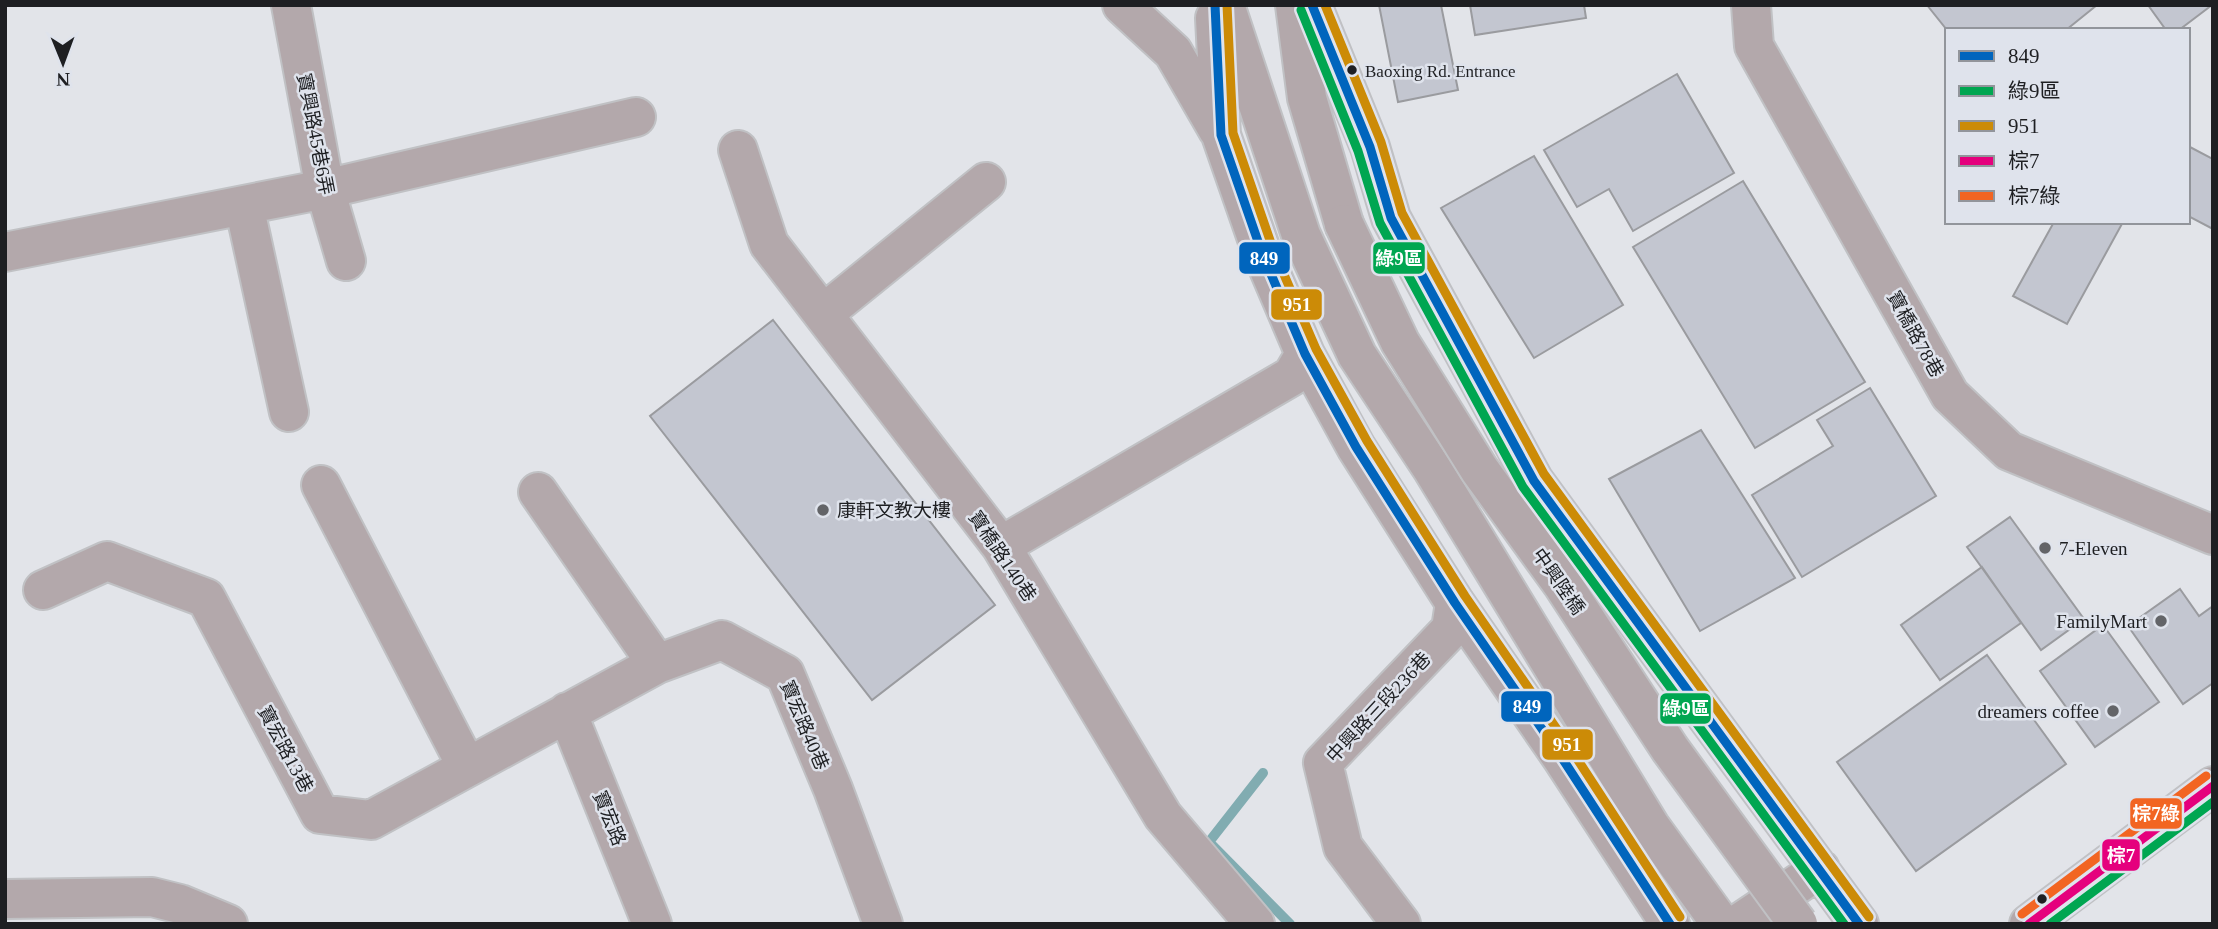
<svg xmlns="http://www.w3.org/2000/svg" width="2218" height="929" font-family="'Times New Roman','Noto Sans TC',serif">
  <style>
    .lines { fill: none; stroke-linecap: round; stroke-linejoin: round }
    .stream { stroke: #81acb1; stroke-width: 10 }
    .building { fill: #c3c6d0; stroke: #9a9b9f; stroke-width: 2 }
    .minor-casing { stroke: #c0c1c4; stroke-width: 42 }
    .minor { stroke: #b3a8ab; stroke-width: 38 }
    .minor-bridge-casing { stroke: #c0c1c4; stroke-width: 42; stroke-linecap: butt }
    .minor-bridge { stroke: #b3a8ab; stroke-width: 38 }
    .bus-1-casing { stroke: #dfe3ec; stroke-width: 14 }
    .bus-2-casing { stroke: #dfe3ec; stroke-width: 14 }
    .bus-3-casing { stroke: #dfe3ec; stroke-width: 14 }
    .bus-4-casing { stroke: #dfe3ec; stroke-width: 14 }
    .bus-5-casing { stroke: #dfe3ec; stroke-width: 14 }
    .bus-1 { stroke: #0065bd; stroke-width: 9 }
    .bus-2 { stroke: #00a651; stroke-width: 9 }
    .bus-3 { stroke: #cc8b07; stroke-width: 9 }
    .bus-4 { stroke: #e5007d; stroke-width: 9 }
    .bus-5 { stroke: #f26522; stroke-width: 9 }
    .bus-dot { fill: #1e1f22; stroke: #dfe3ec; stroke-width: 2.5 }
    .poi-dot { fill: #636468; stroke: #dfe3ec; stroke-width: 2.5 }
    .labels { text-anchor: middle; stroke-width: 5; stroke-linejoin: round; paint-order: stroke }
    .bus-label { font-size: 17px; fill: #1e1f22; stroke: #dfe3ec; text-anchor: start }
    .street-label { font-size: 19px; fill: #1e1f22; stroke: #dfe3ec }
    .poi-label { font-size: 19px; fill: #1e1f22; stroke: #dfe3ec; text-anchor: start }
    .line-badge { stroke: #dfe3ec; stroke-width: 2.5 }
    .badge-label { font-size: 19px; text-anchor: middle; font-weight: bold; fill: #fff }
  </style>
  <rect width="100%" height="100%" fill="#e2e4e9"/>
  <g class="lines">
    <path class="stream" d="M1263,773L1209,842L1290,924"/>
  </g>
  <path class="building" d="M1379,5H1441L1458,90L1398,102Z
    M1470,5H1584L1586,18L1475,35Z
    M1927,5H2097L2066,30H1947Z
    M2148,5H2212L2179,30H2166Z
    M1677,74L1734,173L1633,231L1609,189L1577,207L1544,150Z
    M2188,146L2213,159V229L2188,216Z
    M1534,156L1623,305L1534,358L1441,208Z
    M1743,181L1865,382L1755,448L1633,247Z
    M2054,222H2123L2067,324L2013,296Z
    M773,320L995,605L872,700L650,416Z
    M1870,388L1936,496L1802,577L1752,495L1833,446L1817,420Z
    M1701,430L1795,578L1700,631L1609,479Z
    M2010,517L2084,619L2041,650L1967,547Z
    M1982,567L2021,623L1940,680L1901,625Z
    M2180,589L2199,616L2213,606V683L2183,704L2128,626Z
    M2103,625L2159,702L2095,747L2040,671Z
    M1987,655L2066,764L1916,871L1837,762Z"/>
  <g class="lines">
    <g class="minor-casing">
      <path id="minor" d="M291,5L325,189L346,261
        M1122,5L1173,52L1218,130
        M1225,5L1301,235L1357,355L1433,470L1650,826L1721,924
        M1295,5L1307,98L1344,224
        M1312,5L1370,147L1391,218L1534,481L1859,924
        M1751,5L1754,46L1950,395L2009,451L2213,535
        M1215,18L1221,135L1262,253L1305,354L1356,447L1455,603L1562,758L1670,924
        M738,150L769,244L1001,546L1163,816L1255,924
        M244,205L289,412
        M5,252L325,189L636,117
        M823,314L986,182
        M321,485L467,767
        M538,492L657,664
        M1001,546L1292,376L1305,354
        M43,590L107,561L206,598L320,814L371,820L657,664L722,640L785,674L833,789L883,924
        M567,712L652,924
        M5,899L152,897L180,904L228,924
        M1401,924L1343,847L1323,763L1451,629L1455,603
        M1738,924L1820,869
        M2029,924L2213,786"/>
    </g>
    <use href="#minor" class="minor"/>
    <g class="minor-bridge-casing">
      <path id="minor-bridge" d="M1344,224L1400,342L1479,469L1563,585L1670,749L1798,924"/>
    </g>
    <use href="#minor-bridge" class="minor-bridge"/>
    <g class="bus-1-casing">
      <path id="bus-1" d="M1215,5L1221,135L1262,253L1305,354L1356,447L1455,603L1562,758L1670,924
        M1312,5L1370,147L1391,218L1534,481L1859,924"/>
    </g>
    <g class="bus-2-casing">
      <path id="bus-2" d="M1301,10L1358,151L1380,223L1523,487L1844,924
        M2050,924L2213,802"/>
    </g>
    <g class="bus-3-casing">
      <path id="bus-3" d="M1227,5L1233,133L1273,249L1316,349L1367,441L1465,596L1572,751L1680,917
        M1325,5L1381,142L1402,213L1544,474L1869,917"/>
    </g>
    <g class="bus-4-casing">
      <path id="bus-4" d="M2029,924L2213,786"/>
    </g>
    <g class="bus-5-casing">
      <path id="bus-5" d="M2022,914L2206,776"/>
    </g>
    <use href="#bus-1" class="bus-1"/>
    <use href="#bus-2" class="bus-2"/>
    <use href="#bus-3" class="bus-3"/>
    <use href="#bus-4" class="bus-4"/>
    <use href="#bus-5" class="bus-5"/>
  </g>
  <g class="bus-dot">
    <circle cx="1352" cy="70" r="6"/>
    <circle cx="2042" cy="899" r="6"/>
  </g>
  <g class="poi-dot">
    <circle cx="823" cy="510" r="7"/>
    <circle cx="2045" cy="548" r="7"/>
    <circle cx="2161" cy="621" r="7"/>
    <circle cx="2113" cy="711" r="7"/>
  </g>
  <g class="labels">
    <g class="bus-label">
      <text x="1365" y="77">Baoxing Rd. Entrance</text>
    </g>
    <g class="street-label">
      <text transform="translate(316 134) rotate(79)" y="7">寶興路45巷6弄</text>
      <text transform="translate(1916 334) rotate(61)" y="7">寶橋路78巷</text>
      <text transform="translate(1003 556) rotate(56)" y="7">寶橋路140巷</text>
      <text transform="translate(1559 581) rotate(55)" y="7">中興陸橋</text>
      <text transform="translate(1378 707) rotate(-47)" y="7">中興路三段236巷</text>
      <text transform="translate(805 725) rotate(67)" y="7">寶宏路40巷</text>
      <text transform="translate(286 749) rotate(62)" y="7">寶宏路13巷</text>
      <text transform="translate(610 818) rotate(68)" y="7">寶宏路</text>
    </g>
    <g class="poi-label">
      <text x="837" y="517">康軒文教大樓</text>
      <text x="2059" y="555">7-Eleven</text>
      <text x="2147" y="628" text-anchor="end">FamilyMart</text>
      <text x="2099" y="718" text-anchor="end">dreamers coffee</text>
    </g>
  </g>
  <g class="line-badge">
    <rect x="1238" y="241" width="53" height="34" rx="7" fill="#0065bd"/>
    <rect x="1372" y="241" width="54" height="34" rx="7" fill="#00a651"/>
    <rect x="1270" y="288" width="53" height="33" rx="7" fill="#cc8b07"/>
    <rect x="1500" y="690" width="53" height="33" rx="7" fill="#0065bd"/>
    <rect x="1659" y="692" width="53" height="33" rx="7" fill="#00a651"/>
    <rect x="1541" y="728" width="53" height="33" rx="7" fill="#cc8b07"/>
    <rect x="2129" y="797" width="54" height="33" rx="7" fill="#f26522"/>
    <rect x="2101" y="838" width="40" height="34" rx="7" fill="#e5007d"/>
  </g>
  <g class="badge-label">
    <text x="1264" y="265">849</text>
    <text x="1399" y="265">綠9區</text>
    <text x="1297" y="311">951</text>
    <text x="1527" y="713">849</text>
    <text x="1686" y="715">綠9區</text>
    <text x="1567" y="751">951</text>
    <text x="2156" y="820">棕7綠</text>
    <text x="2121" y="862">棕7</text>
  </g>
  <rect width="2218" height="929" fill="none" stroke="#1e1f22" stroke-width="14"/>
  <rect x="1945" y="28" width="245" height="196" fill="#dfe3ec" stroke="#92959b" stroke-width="2"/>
  <rect x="1959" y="51" width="35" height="10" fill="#0065bd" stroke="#92959b" stroke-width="2"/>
  <text x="2008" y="63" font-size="21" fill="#1e1f22">849</text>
  <rect x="1959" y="86" width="35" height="10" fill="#00a651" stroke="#92959b" stroke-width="2"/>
  <text x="2008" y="98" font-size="21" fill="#1e1f22">綠9區</text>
  <rect x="1959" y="121" width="35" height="10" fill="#cc8b07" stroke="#92959b" stroke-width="2"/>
  <text x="2008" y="133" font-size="21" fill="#1e1f22">951</text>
  <rect x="1959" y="156" width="35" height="10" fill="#e5007d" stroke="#92959b" stroke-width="2"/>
  <text x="2008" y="168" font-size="21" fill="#1e1f22">棕7</text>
  <rect x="1959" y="191" width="35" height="10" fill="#f26522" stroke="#92959b" stroke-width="2"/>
  <text x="2008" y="203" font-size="21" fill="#1e1f22">棕7綠</text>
  <g transform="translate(63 63) rotate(179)" stroke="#dfe3ec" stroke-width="5" paint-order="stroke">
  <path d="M0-5L12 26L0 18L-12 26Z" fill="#1e1f22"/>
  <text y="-10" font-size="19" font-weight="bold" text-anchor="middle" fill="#1e1f22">N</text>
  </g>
</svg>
